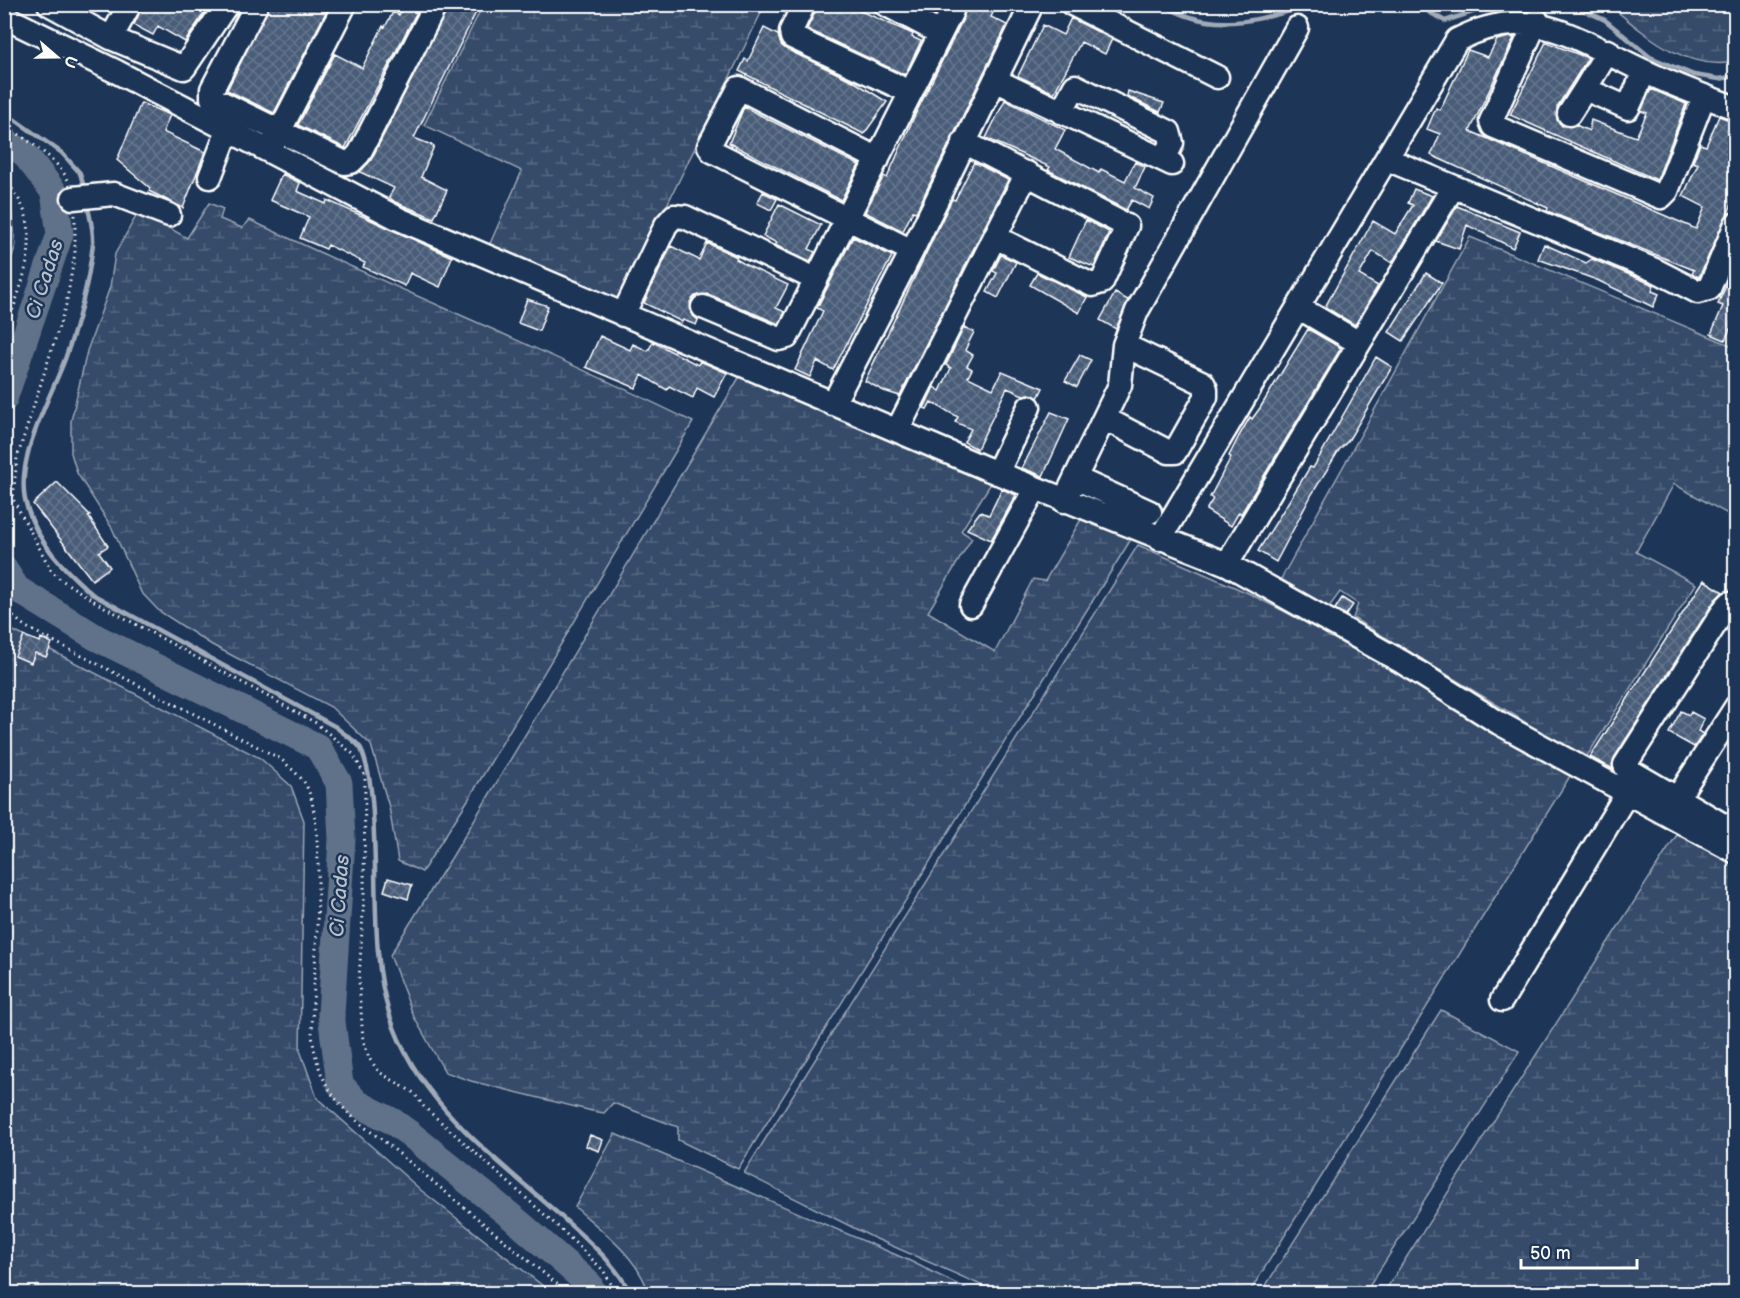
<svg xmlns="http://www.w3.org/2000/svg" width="1740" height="1298" font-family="'Balsamiq Sans',sans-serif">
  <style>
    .wetland { fill: url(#wetland-marsh); stroke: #9aa5b4; stroke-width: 1.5 }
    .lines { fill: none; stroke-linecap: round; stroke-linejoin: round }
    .stream { stroke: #a0aab8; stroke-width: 4.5 }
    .river { stroke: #617289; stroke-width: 27 }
    .building { fill: url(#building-cross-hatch); stroke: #fff; stroke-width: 1.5 }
    .minor-casing { stroke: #fff; stroke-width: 27 }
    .path { stroke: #fff; stroke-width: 3; stroke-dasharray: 1.5 4.5; stroke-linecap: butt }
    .minor { stroke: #1d3557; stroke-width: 22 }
    .labels { text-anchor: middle; stroke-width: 5; stroke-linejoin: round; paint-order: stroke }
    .water-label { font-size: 20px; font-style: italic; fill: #b8c0ca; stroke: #1d3557 }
  </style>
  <defs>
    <pattern id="wetland-marsh" width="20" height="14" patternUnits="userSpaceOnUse" patternTransform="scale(1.5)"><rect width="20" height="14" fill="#364b69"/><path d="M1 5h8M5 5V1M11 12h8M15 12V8" fill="none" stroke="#546680"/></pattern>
    <pattern id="building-cross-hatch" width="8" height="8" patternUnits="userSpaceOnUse" patternTransform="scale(1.5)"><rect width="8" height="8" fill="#4a5d79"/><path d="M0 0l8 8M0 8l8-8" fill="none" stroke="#65758d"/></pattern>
  </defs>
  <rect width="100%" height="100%" fill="#1d3557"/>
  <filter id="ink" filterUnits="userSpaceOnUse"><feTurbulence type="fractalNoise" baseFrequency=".0167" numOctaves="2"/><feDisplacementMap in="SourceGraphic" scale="12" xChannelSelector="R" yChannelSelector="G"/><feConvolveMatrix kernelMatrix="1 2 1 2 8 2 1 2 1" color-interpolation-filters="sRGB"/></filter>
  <g filter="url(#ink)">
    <path class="wetland" d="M749,4L763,9L619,303L488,248L522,171L424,125L483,5Z
      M1605,5H1735V62C1687,71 1648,37 1613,8Z
      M5,203L11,208L16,245L5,277Z
      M209,203L223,209L220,219L242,228L250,220C397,290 548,350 693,422L473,792L422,872L398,861L389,807L371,745L331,707L212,645L159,611L141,592L112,528L77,473L71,453V421L87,351L110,287L115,254L139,211L187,238Z
      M1470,237L1735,347V518L1674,484L1636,552L1696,584L1584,761L1514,715L1353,618L1358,604L1340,592L1329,607L1281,579Z
      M740,376L854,426L993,480L961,531L972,538L928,612L995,652L1033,579L1045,581L1083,516L1133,536L738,1169L678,1140V1127L613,1103L604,1113L592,1111L471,1081L445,1072L414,1017L390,955L452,857Z
      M1138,545L1248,593L1356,648L1572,773L1249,1293H999L872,1237L744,1173Z
      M4,626L260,758L291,786L304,821L300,1050L317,1098L422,1191L552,1293H5Z
      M1678,833L1735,865V1293L1383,1294Z
      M1441,1010L1519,1051L1517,1055L1365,1293H1261Z
      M615,1134L908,1260L975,1293H649C637,1256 603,1232 575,1207Z"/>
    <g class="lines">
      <path class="stream" d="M1162,4C1216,37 1260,18 1317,4
        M1423,4L1429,12L1445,21L1497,4
        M1570,4L1605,20L1650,57L1694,75L1719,79L1736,76
        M4,112L62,153L80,173L85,191
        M87,202C89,215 94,230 93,243C89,281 78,323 65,359C50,400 12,462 27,507C38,544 64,569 92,594L336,727C343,734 359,742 362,751C372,778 373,808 374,836C377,895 372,960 390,1016C418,1105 499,1160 565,1220C590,1243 615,1263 631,1294"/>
      <path class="river" d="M4,141L24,153L54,192L60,234L4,399
        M4,569L17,589L97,638L318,747L339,783L342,839L331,1014L340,1084L357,1103L392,1121L410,1134L518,1222L589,1284L593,1294"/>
    </g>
    <path class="building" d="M143,4H210L185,42L158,26L153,35L134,25Z
      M270,4H330L274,113L227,90Z
      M405,4H421L345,148L298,125L335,54L362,68L383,26L385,27L393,12L399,15Z
      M449,4H480L414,138L434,146L421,177L447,190L434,218L395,202L389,197L394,188L360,172L371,160Z
      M819,4H845L913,34L912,37L921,41L905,75L807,29Z
      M915,4H940L935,15Z
      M964,4H997L991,17L1007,25L916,212L913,211L903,231L865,212L884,176L887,178L914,117L964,17Z
      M1071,18L1112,39L1105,54L1081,42L1054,93L1018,76L1043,25L1063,35Z
      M764,28L778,35L781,45L786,49L853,81L887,102L864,134L739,71L745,59L748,61Z
      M1510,37L1514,38L1470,131L1696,229L1705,207L1683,196L1698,164L1693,162L1700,144L1706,146L1719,116L1732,121L1728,130L1736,133V195L1699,277L1692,274L1694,270L1547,211L1548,208L1431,155L1440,134L1427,129L1436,108L1440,110L1468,50L1488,57L1497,40Z
      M1546,42L1588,58L1557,107V120L1562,126L1576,125L1589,131L1591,120L1636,137L1647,113L1641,111L1651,89L1686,104L1657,180L1510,115Z
      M1128,91L1164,103L1160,112L1127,96Z
      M1005,100L1065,130L1055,149L1099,173L1101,169L1125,181L1135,162L1145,167L1135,188L1154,198L1149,209L1132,200L1126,210L1048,170L1050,167L986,138Z
      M141,103L170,115L163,132L205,152L183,208L149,191L150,188L117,160Z
      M744,107L859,165L841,200L729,143Z
      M974,162L1008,180L900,396L884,391L865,381L952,199L955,200Z
      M282,174L300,183L297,191L326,204L327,200L452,257L440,287L410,273L405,286L363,267L365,263L328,245L326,249L300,238L309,217L270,200Z
      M1414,189L1432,196L1392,263L1373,251L1359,275L1378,286L1355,325L1325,307L1373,221L1395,234L1413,205L1408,203Z
      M763,192L777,199L771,210L757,203Z
      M779,204L821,225L809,249L815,252L810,262L775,245L777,243L763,236Z
      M1457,206L1520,232L1513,248L1467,225L1459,249L1436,241Z
      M1086,220L1109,232L1094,267L1069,257Z
      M853,237L892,256L833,370L817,361L810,377L795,370L823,311L817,308Z
      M707,243L737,257L736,259L746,265L788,285L776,308L785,312L779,324L708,294L695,296L690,302L692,315L698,320L696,325L683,320L682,322L644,303L671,246L699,260Z
      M1544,244L1586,263L1592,259L1654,285L1652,291L1659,294L1653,307L1597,280L1538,259Z
      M1001,255L1016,262L998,298L987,292L997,273L993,271Z
      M1736,263V332L1730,329L1725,340L1711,334L1723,306L1718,304Z
      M1037,273L1087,297L1079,313L1030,285Z
      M1426,273L1442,283L1403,341L1389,332Z
      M1115,293L1128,300L1116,329L1100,320Z
      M527,299L548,306L539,331L518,323Z
      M964,327L974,332L965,350L973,355L967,366L972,369L968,377L993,389L1002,371L1043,388L1038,398L1029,394L1023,395L1007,388L977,449L964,442L971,429L955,422L958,417L931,402L927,409L924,408L934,387L940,391L951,368L946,365Z
      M1308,329L1341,348L1241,514L1239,512L1231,526L1206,510L1213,499L1210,497L1231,457L1229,456L1239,436L1250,417L1252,419L1260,408Z
      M600,336L630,350L633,344L648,351L653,342L698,365L700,361L727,373L714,397L697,388L693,398L669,386L667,390L642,375L636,388L586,367Z
      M1080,355L1091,360L1077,387L1065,381Z
      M1376,357L1392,367L1348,441L1339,450L1312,494L1276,562L1258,551L1310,467L1313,468Z
      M1051,412L1069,419L1043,476L1022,468Z
      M57,482L90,515L88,516L108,546L99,552L110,567L92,580L33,504Z
      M1002,489L1016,495L991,540L967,529L980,512L989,515Z
      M1704,580L1723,592L1715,600L1614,758L1613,769L1590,757Z
      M1342,598L1353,605L1346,615L1335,609Z
      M24,636L40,642L41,638L52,643L46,657L35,653L31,663L15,656Z
      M1681,711L1689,715L1691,712L1704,719L1698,731L1703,734L1694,747L1669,733Z
      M388,878L412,885L408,899L384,891Z
      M590,1135L603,1140L599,1151L586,1146Z"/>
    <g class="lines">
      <g class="minor-casing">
        <path id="minor" d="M49,4L111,38L184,68L227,4
          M257,4L212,89V98L345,163L351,162L359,154L436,4
          M804,4L791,31L792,37L910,92
          M885,4L940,33
          M1072,4L1217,77
          M4,17L117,72L399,219L985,468L1227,564L1402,662L1499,723L1736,852
          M1537,20L1491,121L1493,126L1661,197L1667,191L1704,96
          M111,38L130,4
          M1608,51L1585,89L1628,108L1644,72
          M995,80L1172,164
          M1061,112L1075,86L1169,132L1172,143L1164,160
          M1569,114L1585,89
          M964,142L1127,226L1102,282L1092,285L995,237
          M273,144L345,4
          M878,159L739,88L709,146L712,151L912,251
          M1387,159L1657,271L1698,292L1709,289L1736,224
          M210,177L228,130
          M73,198L114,194L169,215
          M703,307L779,339L787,337L952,11
          M1298,307L1359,343
          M623,315L666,225L674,216L685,217L815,279
          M833,404L912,251L1032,4
          M1104,418L1169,452H1175L1206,397V389L1203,383L1124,345
          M898,429L1027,173
          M997,473L1029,407
          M1075,478L1150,512
          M1064,501L1120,385L1124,345L1137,311L1297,28
          M1160,539L1457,40C1533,0 1579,42 1646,72C1675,86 1706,97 1736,108
          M1227,564L1453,187
          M1736,604L1730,603L1726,607L1625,765L1627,769L1725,826L1736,823
          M971,605L1035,489
          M1669,811L1736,707
          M1502,1000L1627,793"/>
      </g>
      <path class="path" d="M4,124C26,140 57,157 69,182
        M4,180C51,228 21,281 4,336
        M75,215V253L66,305L17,458L13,499L51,570L60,579L99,604L316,723L353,754L365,776L364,896L359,980L363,1040L369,1058L379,1072L414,1093L424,1107L565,1233L603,1270L617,1294
        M4,609L26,627L281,759C288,766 298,774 304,782C330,819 312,982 312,1034C318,1089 342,1112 385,1142L558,1285L565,1294"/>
      <use href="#minor" class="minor"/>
    </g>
  </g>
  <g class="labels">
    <g class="water-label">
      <text transform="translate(44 279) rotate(-72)" y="7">Ci Cadas</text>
      <text transform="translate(339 896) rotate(-86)" y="7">Ci Cadas</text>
    </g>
  </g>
  <rect width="1740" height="1298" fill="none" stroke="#1d3557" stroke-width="24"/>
  <rect x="12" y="12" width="1716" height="1274" fill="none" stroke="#fff" stroke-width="2" filter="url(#ink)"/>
  <g transform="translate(57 57) rotate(110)" stroke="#1d3557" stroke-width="4.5" paint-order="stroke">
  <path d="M0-4.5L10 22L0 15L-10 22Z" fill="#ffffff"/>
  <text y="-9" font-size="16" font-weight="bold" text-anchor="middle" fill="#ffffff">U</text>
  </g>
  <path d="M1521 1259v9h116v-9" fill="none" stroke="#ffffff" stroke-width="3"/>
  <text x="1530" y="1259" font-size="18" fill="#ffffff" stroke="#1d3557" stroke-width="4.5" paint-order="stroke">50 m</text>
</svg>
